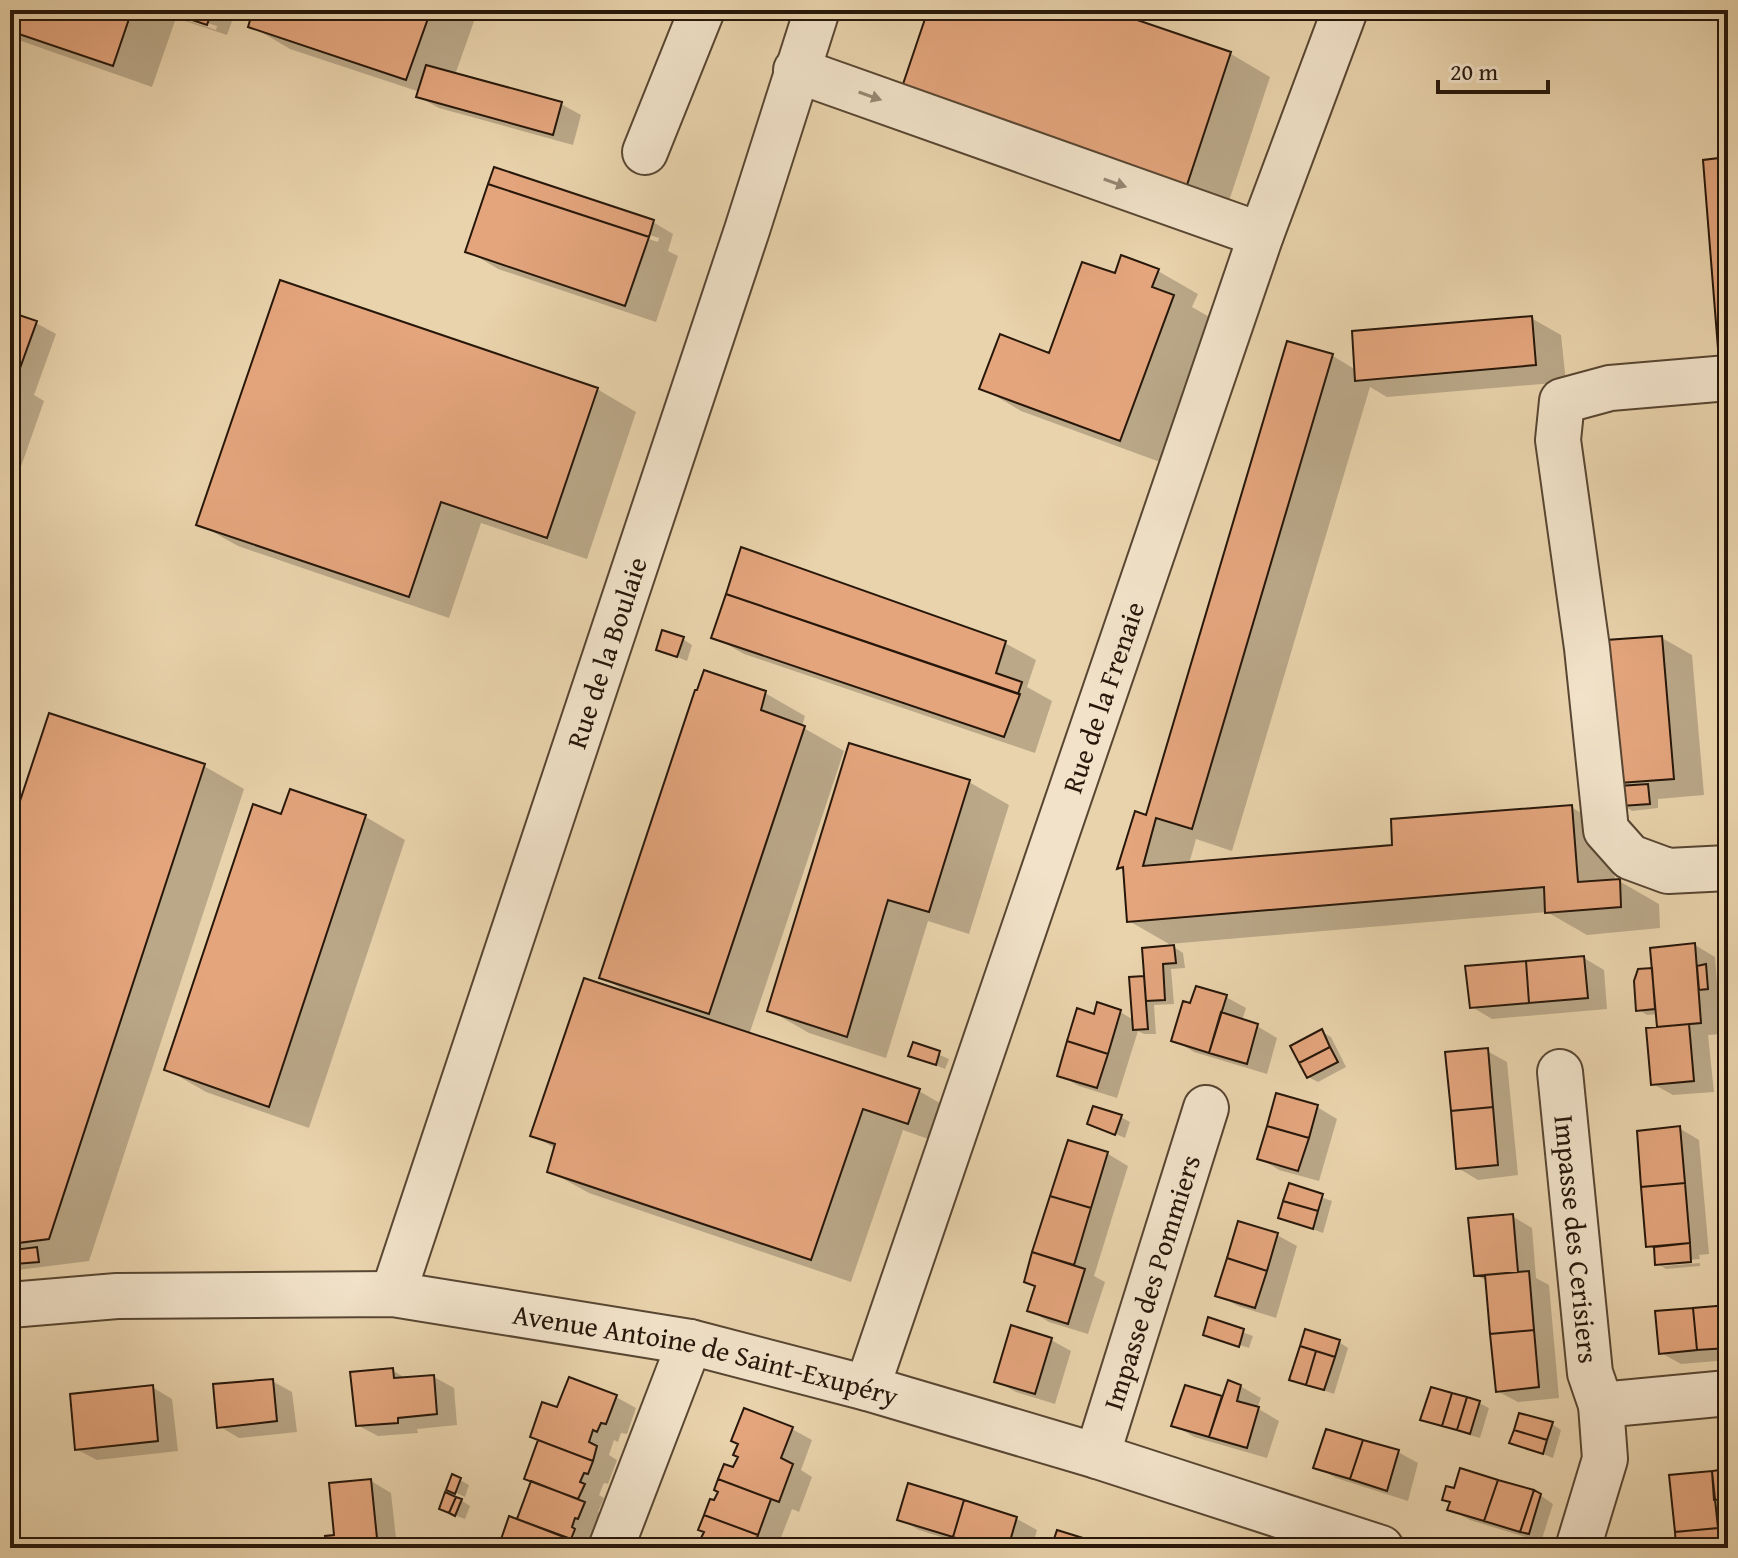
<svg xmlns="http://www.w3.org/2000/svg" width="1738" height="1558" font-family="'Gentium Book Plus',serif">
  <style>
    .shadow { fill: #0003; fill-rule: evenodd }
    .building { fill: #e4a57d; stroke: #27170a; stroke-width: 2 }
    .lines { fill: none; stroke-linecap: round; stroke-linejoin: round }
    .minor-casing { stroke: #584632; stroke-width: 48 }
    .minor { stroke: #f1e2c9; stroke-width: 44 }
    .oneway { fill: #968773 }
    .labels { text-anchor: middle; stroke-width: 8; stroke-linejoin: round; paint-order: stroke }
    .street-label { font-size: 28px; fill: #27170a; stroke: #f1e2c9 }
  </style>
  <rect width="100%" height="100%" fill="#e9d3ac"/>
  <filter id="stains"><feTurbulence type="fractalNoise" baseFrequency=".0025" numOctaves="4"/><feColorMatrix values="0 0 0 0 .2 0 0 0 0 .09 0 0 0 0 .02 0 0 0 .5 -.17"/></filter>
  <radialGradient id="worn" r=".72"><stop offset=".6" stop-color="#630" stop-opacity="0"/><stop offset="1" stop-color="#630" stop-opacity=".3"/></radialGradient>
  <path class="shadow" d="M10,10H236L227,35L176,18L152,87L10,37ZM177,13L217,26L216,30L177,17Z
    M255,10H478L455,75L561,104L581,115L573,145L439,108L419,97L420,92L290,49L251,26Z
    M930,10H1113L1112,14L1231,54L1270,77L1227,207L943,112Z
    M496,170L653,222L673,234L668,251L678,256L656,322L498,269L468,251ZM510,189L659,238L658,242L510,193Z
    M1158,271L1198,294L1192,307L1213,319L1160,462L1021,411L982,388L1050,355L1116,276Z
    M10,314L36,323L56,334L34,395L44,401L11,495Z
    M1531,318L1561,335L1566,382L1387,397L1370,387L1232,851L1196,839L1189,864L1395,847L1571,807L1611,830L1615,882L1619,881L1659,904L1660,928L1587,935L1547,912L1169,944L1129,921L1125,871L1120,868L1147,817L1289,343L1333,356L1356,370Z
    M597,389L636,412L587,559L481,523L449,618L238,546L199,524Z
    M743,550L1005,643L1036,660L1027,687L1052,701L1035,753L744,654L714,637Z
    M1662,638L1692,655L1704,795L1658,799V808L1632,811L1623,805L1630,787L1620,782Z
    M683,639L692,645L687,661L658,649Z
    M765,693L805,716L802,727L844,751L749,1035L919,1091L959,1114L948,1146L903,1130L851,1282L589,1193L549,1171L556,1149L533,1135L628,993L602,977Z
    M204,766L244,789L89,1261L10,1271V820L15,822Z
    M969,782L1009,805L969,934L928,921L886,1058L809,1033L769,1010Z
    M291,791L366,817L405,840L309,1128L206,1092L166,1069L283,816Z
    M1695,945L1715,957L1721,1034L1708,1035L1714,1092L1673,1095L1653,1084L1659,1029L1658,1014L1647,1015L1638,1009L1654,970Z
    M1174,947L1183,953L1185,968L1171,969L1174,1004L1154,1005L1156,1034H1144L1138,1031L1117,1098L1079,1086L1059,1075L1095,1016L1120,1012L1134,1020L1131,979L1146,978Z
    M1584,958L1604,970L1607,1009L1492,1019L1472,1007Z
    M1226,997L1246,1008L1242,1021L1257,1026L1277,1038L1267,1074L1194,1052L1174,1040L1192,1006Z
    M1322,1032L1331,1037L1346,1067L1318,1082L1308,1077Z
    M914,1044L949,1059L945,1069L911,1055Z
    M1487,1051L1507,1062L1518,1175L1478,1180L1458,1168Z
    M1317,1107L1337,1119L1319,1181L1279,1170L1259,1158Z
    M1121,1117L1130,1122L1125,1138L1089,1123Z
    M1679,1128L1699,1140L1709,1254L1699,1255L1700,1259L1663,1262V1266L1700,1263V1266L1666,1269L1657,1263L1656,1250L1648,1246Z
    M1069,1143L1108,1154L1128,1166L1094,1276L1105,1282L1088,1334L1049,1322L1029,1310L1037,1288L1026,1281Z
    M1290,1186L1332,1201L1323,1233L1280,1217Z
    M1512,1216L1532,1228L1536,1278L1549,1285L1559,1398L1518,1402L1497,1391L1487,1281L1476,1275Z
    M1277,1235L1297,1246L1276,1318L1238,1306L1218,1295Z
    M1728,1307V1360L1681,1364L1661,1353Z
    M1209,1320L1253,1336L1248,1351L1249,1348L1205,1334Z
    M1051,1340L1071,1351L1055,1404L1016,1392L996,1381Z
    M1339,1342L1348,1348L1334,1394L1291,1379Z
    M392,1370L407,1379L434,1377L454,1388L457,1425L417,1429L418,1433L378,1436L357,1425Z
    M570,1379L616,1397L636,1408L627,1434L621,1433L618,1442L614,1440L609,1455L617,1460L608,1484L604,1483L599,1495L604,1498L598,1512L604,1515L592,1548H500L518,1522Z
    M272,1381L292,1392L297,1432L239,1438L219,1426Z
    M1240,1386L1261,1398L1257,1408L1279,1421L1267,1458L1194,1437L1174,1425L1186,1388L1224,1399Z
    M152,1387L172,1399L178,1451L97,1460L76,1449Z
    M1479,1403L1489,1408L1480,1438L1432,1424L1423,1419Z
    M746,1410L792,1429L812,1440L801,1470L812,1477L799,1512L792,1509L777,1548H694L700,1545L720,1492L716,1490L725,1466L734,1470L740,1456Z
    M1552,1424L1561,1430L1553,1458L1512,1442Z
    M10,1431L14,1467H10Z
    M1327,1431L1398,1452L1418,1463L1408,1501L1336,1478L1316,1467Z
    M1726,1471L1728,1548H1678Z
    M453,1476L469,1485L465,1497L448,1489Z
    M371,1481L391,1493L397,1548H329Z
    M910,1486L1017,1519L1037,1530L1032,1548H976L919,1530L899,1519Z
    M1540,1495L1553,1504L1541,1542L1470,1520L1450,1509Z
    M461,1500L470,1506L465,1519L451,1514Z"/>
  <path class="building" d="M10,10H132L113,66L10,31Z
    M162,10H212L207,25Z
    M253,10H431L406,80L248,27Z
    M928,10H1108L1231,52L1187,185L901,90Z
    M426,65L562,102L553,135L416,97Z
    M1728,157V360L1719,361L1703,160Z
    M494,167L654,220L649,237L488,184Z
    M488,184L649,237L625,306L465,252Z
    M1121,255L1159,269L1152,287L1174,295L1120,441L979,389L1000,334L1049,353L1082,262L1115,273Z
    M280,280L598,388L547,538L441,502L409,597L196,525Z
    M10,312L37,321L15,382L10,380Z
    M1532,316L1536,365L1355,381L1352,331Z
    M1287,341L1333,354L1192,829L1156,818L1143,866L1392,845L1391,819L1572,805L1578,882L1620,879L1621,907L1545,913L1544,887L1127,922L1123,867L1117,869L1135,811L1146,815Z
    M741,547L1006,641L996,673L1022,682L1018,694L726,594Z
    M726,594L1020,694L1004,737L711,638Z
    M662,630L684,637L677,657L656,650Z
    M1662,636L1674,779L1619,783L1606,640Z
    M704,670L766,691L761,710L805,726L709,1014L599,978L695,690H697Z
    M49,713L205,764L49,1239L10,1244V818L14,819Z
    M849,743L970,780L929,912L888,900L847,1037L767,1011Z
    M1648,784L1650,804L1621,806L1619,786Z
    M290,789L366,815L269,1107L164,1070L253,804L281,814Z
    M1695,943L1701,1023L1657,1027L1650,948Z
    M1174,945L1176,963L1163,964L1165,1000L1146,1001L1142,948Z
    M1584,956L1588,998L1529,1003L1526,961Z
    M1526,961L1529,1003L1470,1008L1465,966Z
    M1706,964L1708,989L1699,990L1697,966Z
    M1652,968L1655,1009L1636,1011L1634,981L1638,969Z
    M1144,976L1148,1029L1133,1030L1129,977Z
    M584,978L920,1089L908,1124L863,1109L811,1260L547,1172L555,1144L530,1136Z
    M1196,986L1227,995L1209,1053L1171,1041L1183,1001L1190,1003Z
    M1097,1002L1121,1010L1108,1054L1067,1041L1077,1008L1094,1014Z
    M1221,1012L1258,1024L1247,1064L1209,1053Z
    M1689,1024L1694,1081L1651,1085L1646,1028Z
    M1322,1029L1330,1047L1299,1063L1290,1046Z
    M1067,1041L1108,1054L1097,1088L1057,1076Z
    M913,1042L940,1051L936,1065L908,1056Z
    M1330,1047L1338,1062L1307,1078L1299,1063Z
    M1488,1048L1493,1107L1451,1111L1445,1052Z
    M1276,1093L1318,1105L1309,1138L1267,1126Z
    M1093,1106L1122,1115L1115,1135L1087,1124Z
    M1493,1107L1498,1165L1456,1169L1451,1111Z
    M1267,1126L1309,1138L1298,1171L1257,1159Z
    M1680,1126L1685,1183L1641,1187L1637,1131Z
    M1068,1140L1108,1152L1091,1208L1050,1196Z
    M1289,1183L1323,1194L1318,1211L1283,1201Z
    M1685,1183L1690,1243L1646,1247L1641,1187Z
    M1050,1196L1091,1208L1074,1265L1032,1252Z
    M1283,1201L1318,1211L1313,1229L1278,1218Z
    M1513,1214L1518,1272L1474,1276L1468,1218Z
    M1238,1221L1278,1233L1267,1271L1227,1258Z
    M1690,1243L1691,1262L1655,1265L1654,1247Z
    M37,1247L39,1262L15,1264L13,1250Z
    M1032,1252L1085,1269L1068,1324L1027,1311L1035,1286L1024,1282Z
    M1227,1258L1267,1271L1255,1308L1215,1296Z
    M1529,1271L1534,1330L1490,1334L1485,1275Z
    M1728,1305V1348L1697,1350L1693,1308Z
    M1693,1308L1697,1350L1659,1354L1655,1311Z
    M1208,1317L1244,1329L1239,1347L1203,1335Z
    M1011,1325L1052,1338L1035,1394L994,1382Z
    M1305,1329L1340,1340L1335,1357L1300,1346Z
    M1534,1330L1539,1387L1496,1392L1490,1334Z
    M1300,1346L1316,1351L1306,1385L1289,1380Z
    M1316,1351L1335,1357L1324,1390L1306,1385Z
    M393,1368L394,1378L434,1375L437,1414L398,1418V1423L356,1426L350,1372Z
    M569,1377L617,1395L606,1424L601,1423L597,1432L593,1430L589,1442L597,1446L593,1461L530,1437L542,1402L557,1407Z
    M273,1379L277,1421L217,1428L213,1384Z
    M1228,1380L1241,1385L1237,1401L1259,1407L1247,1448L1209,1437Z
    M153,1385L158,1441L75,1450L70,1394Z
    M1185,1385L1222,1396L1209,1437L1171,1426Z
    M1431,1387L1452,1393L1442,1426L1420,1420Z
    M1452,1393L1467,1397L1457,1430L1442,1426Z
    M1467,1397L1480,1401L1470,1434L1457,1430Z
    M744,1408L793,1427L781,1458L793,1464L779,1502L718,1479L724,1464L733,1467L738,1457L733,1455L738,1444L731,1441Z
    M1519,1413L1553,1422L1547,1440L1514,1430Z
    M1326,1429L1363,1440L1350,1479L1313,1468Z
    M1514,1430L1547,1440L1543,1454L1509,1443Z
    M538,1440L593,1461L588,1474L584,1473L580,1482L585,1484L578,1499L524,1479Z
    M1363,1440L1399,1450L1387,1491L1350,1479Z
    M1460,1468L1498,1480L1484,1521L1447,1510L1450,1502L1442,1500L1446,1486L1454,1488Z
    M1727,1469L1728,1499L1714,1500L1712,1471Z
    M1712,1471L1718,1528L1675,1532L1669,1475Z
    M452,1474L461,1478L455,1494L446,1490Z
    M371,1479L378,1548H327L325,1536L334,1535L329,1483Z
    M718,1479L771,1499L758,1535L704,1515L710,1499L714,1500L718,1492L714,1490Z
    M1498,1480L1534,1490L1520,1532L1484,1521Z
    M531,1481L585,1502L578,1519L575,1518L572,1527L575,1529L571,1539L517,1519Z
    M908,1483L964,1500L953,1537L897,1520Z
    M1534,1490L1541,1494L1529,1534L1520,1532Z
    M445,1492L456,1497L449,1513L439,1509Z
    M456,1497L462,1499L455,1516L449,1513Z
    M964,1500L1017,1517L1008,1548H988L953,1537Z
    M704,1515L758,1535L753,1548H692L694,1541L699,1542L704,1532L698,1530Z
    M509,1516L577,1542L575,1548H498Z
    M1728,1527V1548H1720L1718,1528Z
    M1718,1528L1720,1548H1676L1675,1532Z
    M1057,1530L1112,1547L1051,1548Z"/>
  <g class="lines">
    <g class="minor-casing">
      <g id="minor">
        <path d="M796,70L1261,235"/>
        <path d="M645,152L702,10"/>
        <path d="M1728,378L1610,388L1562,401L1558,440L1587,648L1606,830L1630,857L1668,871L1728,868"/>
        <path id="s1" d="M1560,1072L1590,1373L1601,1405"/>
        <path id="s2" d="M393,1294L747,230L817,10"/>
        <path id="s3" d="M10,1305L117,1296L393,1294L690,1342L867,1388L1097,1456L1381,1548"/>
        <path id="s4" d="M867,1388L1261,235L1345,10"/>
        <path id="s5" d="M1097,1456L1206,1108"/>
        <path d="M611,1548L690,1342"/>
        <path d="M1578,1548L1605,1459L1601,1405L1728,1393"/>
      </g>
    </g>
    <use href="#minor" class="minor"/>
  </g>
  <defs><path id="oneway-solid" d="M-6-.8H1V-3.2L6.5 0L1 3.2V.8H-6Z" transform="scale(2)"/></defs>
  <g class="oneway">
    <use href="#oneway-solid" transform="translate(870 96) rotate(19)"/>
    <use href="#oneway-solid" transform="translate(1115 183) rotate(19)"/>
  </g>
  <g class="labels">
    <g class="street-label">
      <text dy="10" stroke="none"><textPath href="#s2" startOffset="676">Rue de la Boulaie</textPath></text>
      <text dy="10" stroke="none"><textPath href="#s4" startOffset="730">Rue de la Frenaie</textPath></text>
      <text dy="10" stroke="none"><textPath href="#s1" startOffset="168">Impasse des Cerisiers</textPath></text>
      <text dy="10" stroke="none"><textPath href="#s5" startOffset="182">Impasse des Pommiers</textPath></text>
      <text dy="10" stroke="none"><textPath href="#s3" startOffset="702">Avenue Antoine de Saint-Exupéry</textPath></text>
    </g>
  </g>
  <rect width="1738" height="1558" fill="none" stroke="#e9d3ac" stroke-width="40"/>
  <rect x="12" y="12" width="1714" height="1534" fill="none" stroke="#27170a" stroke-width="4"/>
  <rect x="20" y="20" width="1698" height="1518" fill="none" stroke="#27170a" stroke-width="2"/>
  <path d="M1438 80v12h110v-12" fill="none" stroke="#27170a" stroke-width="4"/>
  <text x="1450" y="80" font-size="24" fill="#27170a" stroke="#f1e2c9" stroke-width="6" paint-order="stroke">20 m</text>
  <rect width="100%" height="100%" filter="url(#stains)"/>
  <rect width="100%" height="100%" fill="url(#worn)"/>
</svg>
